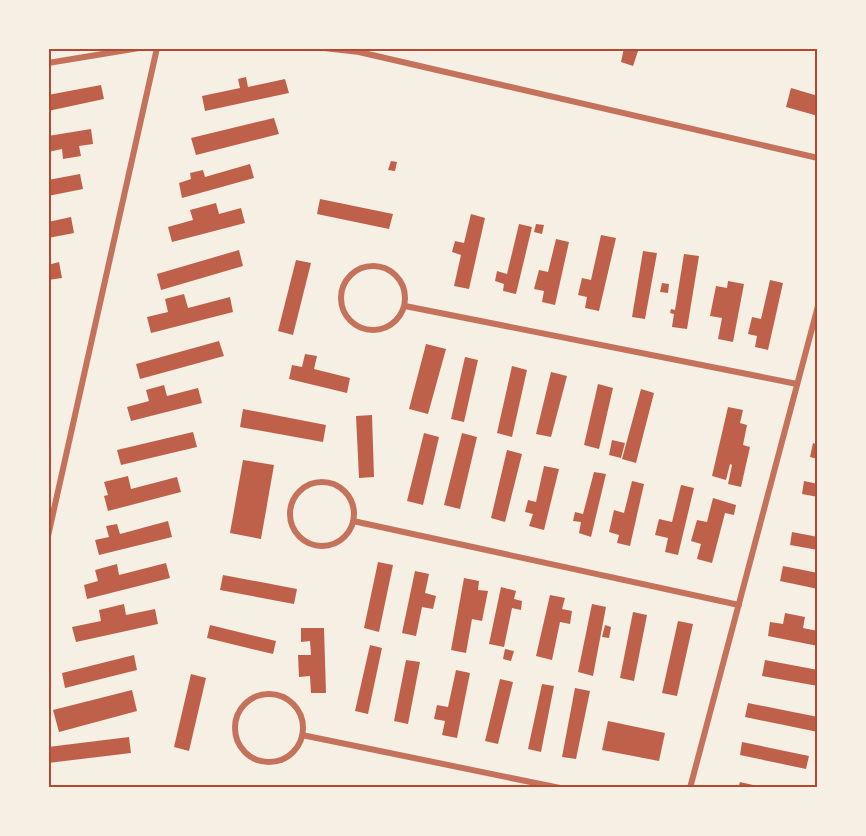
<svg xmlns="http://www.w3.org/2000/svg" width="866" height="836" font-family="'Libre Baskerville',serif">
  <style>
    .building { fill: #bf614a }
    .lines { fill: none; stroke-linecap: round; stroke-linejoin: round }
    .minor { stroke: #c5725c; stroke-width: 6 }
    .neatline { fill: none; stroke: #b5482f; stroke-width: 2 }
  </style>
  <rect width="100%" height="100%" fill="#f6efe4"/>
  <path class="building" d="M624,48H639L633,66L621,62Z
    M246,77L248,87L285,79L289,93L205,111L202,96L240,88L238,79Z
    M101,85L104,99L48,111V95Z
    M791,88L818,96V116L786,107Z
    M274,118L279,134L196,155L191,138Z
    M91,129L93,144L79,146L81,156L63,159L62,149L48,152V136Z
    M391,161L397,162L395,171L388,170Z
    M250,164L254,178L182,198L179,183L191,179L190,173L203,170L205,177Z
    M80,174L83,189L48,196V180Z
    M320,199L393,214L389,229L317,214Z
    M216,203L219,214L241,208L245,223L172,242L168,227L193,220L190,210Z
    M471,214L485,218L469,289L454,286L461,255L452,252L455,241L464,243Z
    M71,217L74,233L48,238V222Z
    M519,224L532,227L516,294L503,291L504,284L495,281L497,271L507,274Z
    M536,224L544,225L542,234L534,232Z
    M601,235L616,238L599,311L585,308L587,297L578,295L582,278L591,280Z
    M556,239L569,242L555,305L542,302L544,291L534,289L539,270L548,272Z
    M239,250L243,266L161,290L157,274Z
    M643,251L657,253L645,319L632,317Z
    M684,254L699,256L687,329L672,327L674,314L670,313L671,309L675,310Z
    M296,260L311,263L293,335L278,331Z
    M59,262L62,278L48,280V265Z
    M770,280L783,283L768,350L755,347L757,336L748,334L752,317L761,319Z
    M728,281L744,284L733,342L718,339L722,318L710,316L716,286L727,288Z
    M662,283L669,284L668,293L660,292Z
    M184,294L188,308L230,297L233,312L151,333L147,317L168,312L165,299Z
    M219,341L224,356L140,379L136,364Z
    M426,344L446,349L428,414L409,409Z
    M305,354L317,356L314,369L350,378L347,393L289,379L292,365L302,367Z
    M465,357L478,360L464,422L451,419Z
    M512,366L527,370L512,437L497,433Z
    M551,372L567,376L551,437L536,434Z
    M598,384L613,388L599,449L584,445Z
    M164,385L167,396L198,388L202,403L131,421L127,407L149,401L146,390Z
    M641,389L654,393L636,463L622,459Z
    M728,407L743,410L740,423L747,425L743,445L750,447L741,487L728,484L732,465L730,464L726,480L712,476Z
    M243,409L326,425L323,442L240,427Z
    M372,415L374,477L359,478L356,416Z
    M193,432L197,447L121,465L117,450Z
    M424,433L439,437L423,505L407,501Z
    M462,433L477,437L460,509L444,505Z
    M612,440L625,443L621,458L609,455Z
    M813,443L818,445V459L810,457Z
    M507,450L522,454L505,522L491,518Z
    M243,460L274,465L261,539L230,533Z
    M544,466L559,469L544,530L529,526L533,514L525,512L528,500L536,502Z
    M594,472L606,474L591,537L579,533L581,522L573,521L575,512L583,514Z
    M128,476L131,489L177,477L181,492L108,511L104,496L108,495L104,482Z
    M632,481L644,484L630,546L617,543L619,535L609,532L614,510L624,513Z
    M804,481L818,484V497L802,494Z
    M681,485L694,488L678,555L665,552L668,538L655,535L659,519L672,522Z
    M713,498L736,505L734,515L725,513L712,563L697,559L701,544L691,541L697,520L707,522Z
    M168,521L172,537L99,555L95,540L109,537L106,526L117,524L120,534Z
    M792,532L818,537V550L790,545Z
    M378,562L393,565L379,632L364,628Z
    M166,563L170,578L87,599L84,585L98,581L95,570L117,564L119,575Z
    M783,566L818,573V589L780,581Z
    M415,571L429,574L425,593L436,596L433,609L422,607L416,636L402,633Z
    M223,575L297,589L294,604L220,590Z
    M464,578L479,581L478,590L488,591L482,621L472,619L466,653L451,650Z
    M501,587L516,591L514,599L522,601L521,610L512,608L504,647L489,644Z
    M550,595L565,598L562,609L572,611L570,624L560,622L552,660L536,656Z
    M124,604L126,615L155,609L158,624L76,642L72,627L101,621L99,610Z
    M592,604L606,607L593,676L578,672Z
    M633,612L647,615L634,681L620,678Z
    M785,613L805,617L803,628L818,631V646L768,636L770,622L783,624Z
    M678,621L693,624L677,696L662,693Z
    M210,625L276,641L273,654L207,638Z
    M605,625L611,627L609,638L602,637Z
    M301,628H324L326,693H311L310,676L299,677L298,655H311L310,641L301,642Z
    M370,645L382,648L368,714L355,711Z
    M505,649L514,651L511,661L503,659Z
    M134,655L137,670L65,688L62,673Z
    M406,660L420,662L408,724L394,721Z
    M765,660L818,670V686L762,676Z
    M456,670L470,673L457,738L442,735L445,721L434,719L437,705L448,707Z
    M191,674L206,678L189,751L174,747Z
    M500,679L513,682L498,744L485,741Z
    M542,684L554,686L541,752L528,749Z
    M575,688L590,691L576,759L562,757Z
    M132,690L137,711L59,732L53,710Z
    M748,703L818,717V732L745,717Z
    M608,721L665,733L659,761L602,750Z
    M129,737L131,753L48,763V747Z
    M742,742L809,756L806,769L740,755Z
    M740,782L753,785L752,788H738Z"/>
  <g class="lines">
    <path class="minor" d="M324,48L359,52L818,158
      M48,63L139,48
      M341 298a32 32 0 1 1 64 0a32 32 0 1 1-64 0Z
      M405,306L797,384
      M290 514a32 32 0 1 1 64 0a32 32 0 1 1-64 0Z
      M353,521L739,605
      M48,536L157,48
      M235 728a34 34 0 1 1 68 0a34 34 0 1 1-68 0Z
      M302,735L560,788
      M690,788L818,306"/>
  </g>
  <rect width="866" height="836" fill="none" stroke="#f6efe4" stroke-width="99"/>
  <rect x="50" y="50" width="766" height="736" class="neatline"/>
</svg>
